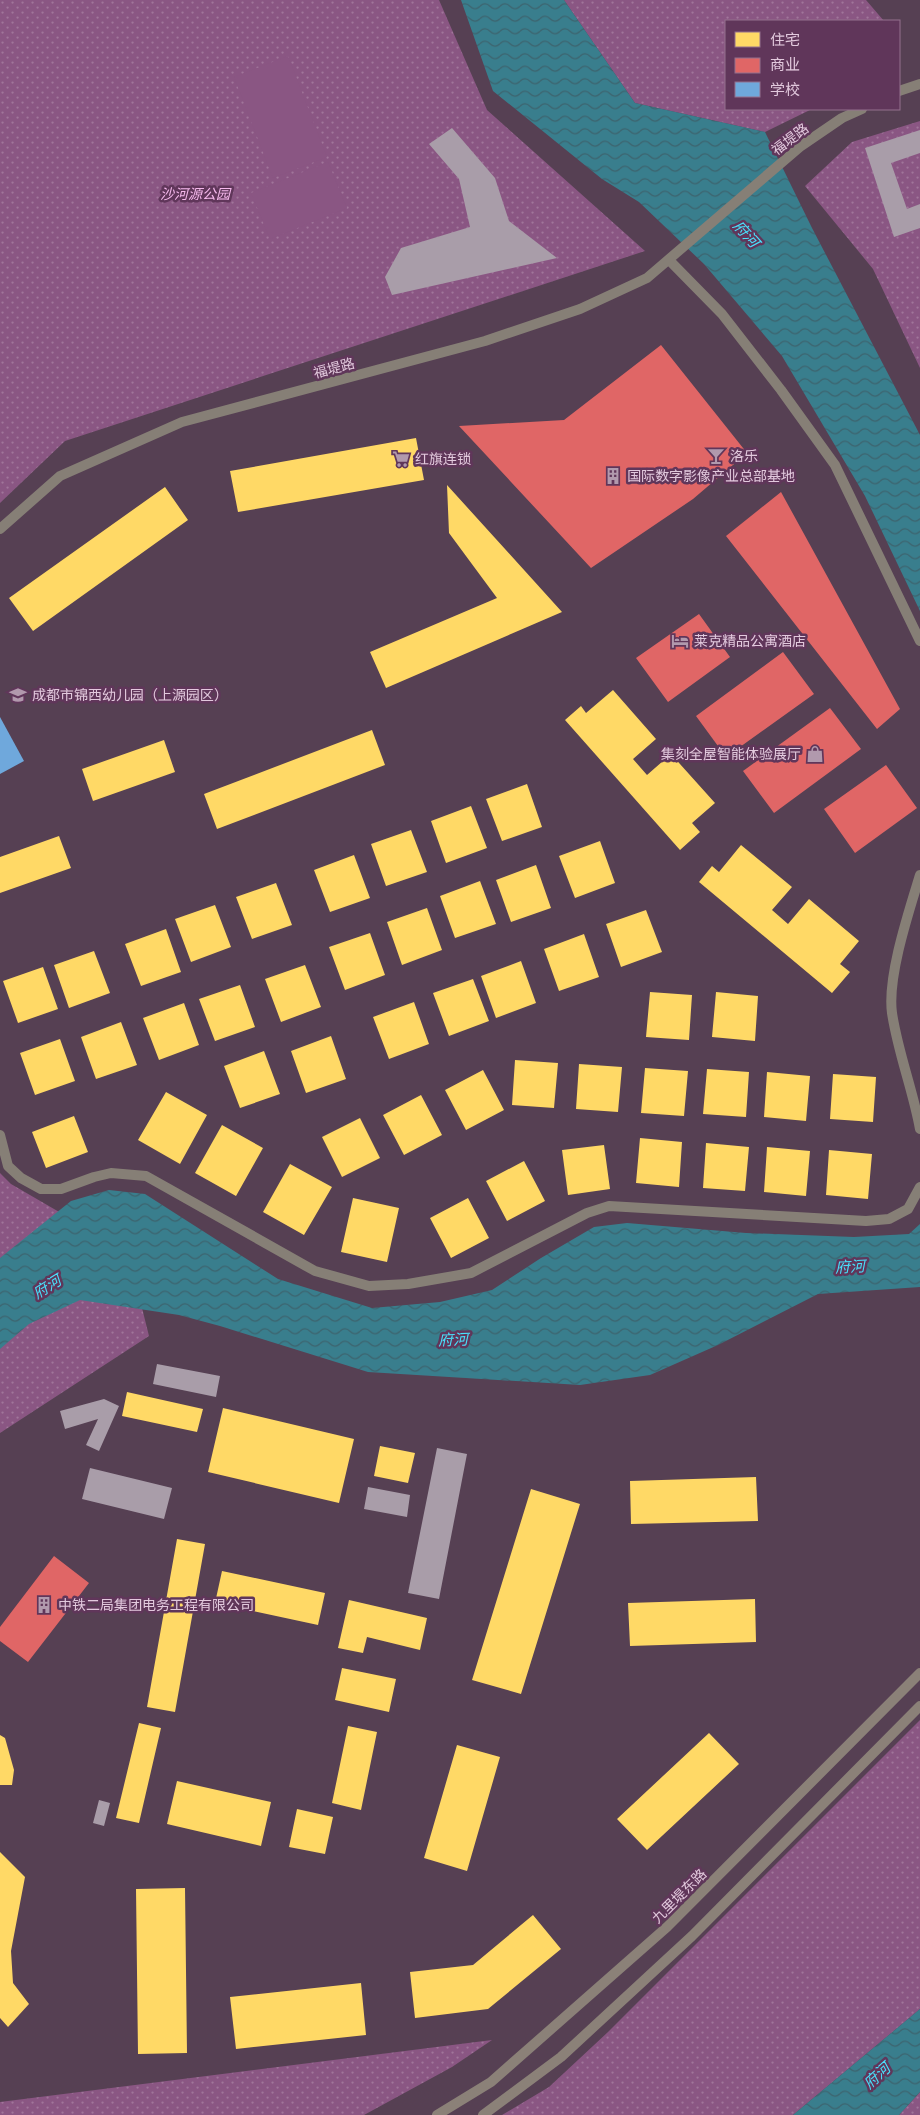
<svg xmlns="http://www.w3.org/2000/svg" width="920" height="2115" font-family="'Noto Serif','Noto Sans SC',serif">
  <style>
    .grass { fill: url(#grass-dots) }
    .garden { fill: #8a5683 }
    .water { fill: url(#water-waves) }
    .homes { fill: #ffd966 }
    .shops { fill: #e06666 }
    .schools { fill: #6fa8dc }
    .building { fill: #a99da9 }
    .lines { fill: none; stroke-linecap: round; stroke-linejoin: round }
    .street { stroke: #867f76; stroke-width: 10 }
    .secondary { stroke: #8b8178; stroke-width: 10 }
    .labels { text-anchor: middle; stroke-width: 5; stroke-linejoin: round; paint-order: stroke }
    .street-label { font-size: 14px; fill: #e2c9dd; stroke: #60365a }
    .park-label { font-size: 14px; font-style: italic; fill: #f5b8ec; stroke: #60365a }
    .poi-label { font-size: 14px; fill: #e2c9dd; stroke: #60365a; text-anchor: start }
    .water-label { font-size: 15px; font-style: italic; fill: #49e1fb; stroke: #60365a }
  </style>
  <defs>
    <pattern id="grass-dots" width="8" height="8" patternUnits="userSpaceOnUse" patternTransform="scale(1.25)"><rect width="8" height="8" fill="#8a5683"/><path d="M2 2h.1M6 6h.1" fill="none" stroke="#a0759a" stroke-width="1.8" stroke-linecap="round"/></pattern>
    <pattern id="water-waves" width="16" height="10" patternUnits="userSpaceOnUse" patternTransform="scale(1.25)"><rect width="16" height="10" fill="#397e8d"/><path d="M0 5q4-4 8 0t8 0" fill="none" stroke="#3d646f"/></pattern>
  </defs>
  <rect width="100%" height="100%" fill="#564053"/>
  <path class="grass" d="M0,0H439L487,110L645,251L65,441L0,503Z
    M564,0H866L884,21H726V109H812L765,132L635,103Z
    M920,121V368L873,269L805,186L852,142Z
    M0,1173L11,1184L128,1252L149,1336L0,1433Z
    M920,1720V2009L793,2115H502L549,2087L608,2032Z
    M492,2040L452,2067L364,2115H0V2102Z
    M920,2092V2115H899Z"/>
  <path class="garden" d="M288,56L327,157L273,178L234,77Z
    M328,162L347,208L270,239L251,193Z"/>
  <path class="water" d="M461,0H564L635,103L765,132L812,228L920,435V611L865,496L782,356L704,264L639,202L602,179L493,91Z
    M109,1190L145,1194L278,1279L372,1308L440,1302L492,1290L541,1258L594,1227L627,1223L746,1233L854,1237L909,1234L920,1224V1287L818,1294L718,1345L650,1375L580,1385L368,1372L220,1326L179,1315L80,1300L29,1324L0,1349V1258L71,1201Z
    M920,2009V2092L899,2115H793Z"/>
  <path class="homes" d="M416,438L424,480L238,512L230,471Z
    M447,485L562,612L386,688L370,652L497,598L449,533Z
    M165,487L188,520L33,631L9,598Z
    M613,690L656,739L633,759L647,775L671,754L715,803L692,823L700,832L680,850L565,720L581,706L586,713Z
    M372,730L385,765L217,829L204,794Z
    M164,740L175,772L93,801L82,769Z
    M527,784L542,827L502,841L486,799Z
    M471,806L487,848L446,863L431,821Z
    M411,830L427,872L386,886L371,844Z
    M59,836L71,868L0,893V857Z
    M600,841L615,883L575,898L559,856Z
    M741,845L792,887L772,910L788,924L809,899L859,941L840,964L850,972L832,993L699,882L712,866L719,872Z
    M354,855L370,898L330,912L314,870Z
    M536,865L551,908L511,922L496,880Z
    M480,881L496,924L455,938L440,896Z
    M276,883L292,925L252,939L236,897Z
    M215,905L231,947L191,962L175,919Z
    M427,908L442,950L402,965L387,922Z
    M646,910L662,952L621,967L606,924Z
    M166,929L181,972L141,986L125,944Z
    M370,933L385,975L345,990L329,947Z
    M584,934L599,977L559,991L544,949Z
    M94,951L110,993L69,1008L54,965Z
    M521,961L536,1003L496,1018L481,976Z
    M305,965L321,1007L281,1022L265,979Z
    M43,967L58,1009L18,1023L3,981Z
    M473,979L489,1021L449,1036L433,993Z
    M240,985L255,1027L215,1041L199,999Z
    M650,992L692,995L689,1040L646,1037Z
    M716,992L758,996L755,1041L712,1037Z
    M414,1002L429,1044L389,1059L373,1017Z
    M184,1003L199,1045L159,1060L143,1018Z
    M121,1022L137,1065L96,1079L81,1037Z
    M331,1036L346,1079L306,1093L291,1051Z
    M60,1039L75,1081L35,1095L20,1053Z
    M264,1051L280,1094L240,1108L224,1066Z
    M515,1060L558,1063L554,1108L512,1105Z
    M579,1064L622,1067L618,1112L576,1109Z
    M645,1068L688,1071L684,1116L641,1113Z
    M707,1069L749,1072L746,1117L703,1114Z
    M483,1070L504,1110L466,1130L445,1090Z
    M767,1072L810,1076L806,1121L764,1117Z
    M833,1074L876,1077L873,1122L830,1119Z
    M166,1092L207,1115L180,1164L138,1140Z
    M421,1095L442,1135L404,1155L383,1115Z
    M74,1116L88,1152L46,1168L32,1132Z
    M360,1118L380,1158L342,1177L322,1137Z
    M222,1125L263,1148L236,1196L195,1173Z
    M640,1138L682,1142L679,1187L636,1183Z
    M706,1143L749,1147L745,1191L703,1188Z
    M604,1145L610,1189L568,1195L562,1150Z
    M767,1147L810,1151L806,1196L764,1192Z
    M829,1150L872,1154L868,1199L826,1195Z
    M524,1161L545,1201L507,1221L486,1181Z
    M290,1164L332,1187L304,1235L263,1212Z
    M353,1198L399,1208L387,1262L341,1252Z
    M468,1198L489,1238L451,1258L430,1218Z
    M127,1392L203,1409L197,1432L122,1416Z
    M223,1408L354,1439L339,1503L208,1472Z
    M380,1446L415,1453L408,1483L374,1476Z
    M756,1477L758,1521L631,1524L630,1481Z
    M531,1489L580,1504L521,1694L472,1680Z
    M177,1539L205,1544L175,1712L147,1707Z
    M222,1571L325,1593L318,1625L215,1603Z
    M755,1599L756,1642L630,1646L628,1603Z
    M349,1600L427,1618L420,1650L367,1637L363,1653L338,1648Z
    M342,1668L396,1679L389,1712L335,1700Z
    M139,1723L161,1728L139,1823L116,1818Z
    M348,1726L377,1732L361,1810L332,1803Z
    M709,1733L739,1764L647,1850L617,1819Z
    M0,1735L5,1738L14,1770L12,1785H0Z
    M457,1745L500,1757L467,1871L424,1858Z
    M177,1781L271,1802L261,1846L167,1824Z
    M297,1809L333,1817L325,1854L289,1847Z
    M0,1852L25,1877L11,1951L13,1983L29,2004L8,2027L0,2018Z
    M185,1888L187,2053L138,2054L136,1889Z
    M533,1915L561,1949L488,2009L415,2018L410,1972L473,1965Z
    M361,1983L366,2035L236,2049L230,1997Z"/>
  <path class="shops" d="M661,345L747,453L693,499L591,568L459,426L564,420Z
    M781,492L900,709L877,729L726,536Z
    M699,614L730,657L668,702L636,658Z
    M783,652L814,694L726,757L696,716Z
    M830,708L861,749L774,813L743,771Z
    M886,765L917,808L855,853L824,809Z
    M54,1556L89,1583L28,1662L0,1641V1627Z"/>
  <path class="schools" d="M0,717L24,761L0,774Z"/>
  <path class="building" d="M452,128L495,178L509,221L557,258L392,295L385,277L401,248L470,227L459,179L429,144Z
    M920,130V153L891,163L907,209L920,204V228L894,237L865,148Z
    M157,1364L220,1376L216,1397L153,1384Z
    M104,1399L119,1406L99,1451L86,1445L98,1419L65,1429L60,1411Z
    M437,1448L467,1454L439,1599L408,1593Z
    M90,1468L172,1488L164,1519L82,1499Z
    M368,1487L410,1495L407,1517L364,1509Z
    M99,1800L110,1803L104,1826L93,1823Z"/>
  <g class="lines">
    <path class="street" d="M899,91L920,84
      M669,260L722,314L781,390L835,465L920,641
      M0,529L60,476L182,422L485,341L580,309L647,278L801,146L842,118L862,109
      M920,875C909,911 887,977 892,1013C898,1053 913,1090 920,1129
      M0,1135L8,1166L21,1178L41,1189H61L94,1177L111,1173L146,1176L315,1271L369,1286L408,1284L471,1273L587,1213L609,1206L866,1221L889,1219L908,1209L920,1187"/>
    <path class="secondary" d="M437,2115L491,2082L667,1927L920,1673
      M483,2115L561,2057L692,1936L920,1706"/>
  </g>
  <defs>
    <g id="bar-bare" transform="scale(1.35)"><path d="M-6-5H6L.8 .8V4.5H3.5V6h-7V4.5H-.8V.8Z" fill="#b199ad" stroke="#60365a" stroke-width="2.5" paint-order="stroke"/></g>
    <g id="supermarket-bare" transform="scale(1.35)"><path d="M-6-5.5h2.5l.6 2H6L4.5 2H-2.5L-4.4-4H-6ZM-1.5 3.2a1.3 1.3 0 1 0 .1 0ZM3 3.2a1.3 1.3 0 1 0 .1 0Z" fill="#b199ad" stroke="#60365a" stroke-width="2.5" paint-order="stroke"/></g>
    <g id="building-bare" transform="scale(1.35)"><path d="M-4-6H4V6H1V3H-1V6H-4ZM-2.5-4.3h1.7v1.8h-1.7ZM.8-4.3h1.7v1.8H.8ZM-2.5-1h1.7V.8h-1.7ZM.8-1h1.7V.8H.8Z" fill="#b199ad" stroke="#60365a" stroke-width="2.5" paint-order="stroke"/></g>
    <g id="hotel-bare" transform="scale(1.35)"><path d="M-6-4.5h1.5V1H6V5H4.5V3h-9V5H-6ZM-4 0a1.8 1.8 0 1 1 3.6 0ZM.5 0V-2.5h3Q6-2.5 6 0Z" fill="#b199ad" stroke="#60365a" stroke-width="2.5" paint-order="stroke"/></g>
    <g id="school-bare" transform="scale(1.35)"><path d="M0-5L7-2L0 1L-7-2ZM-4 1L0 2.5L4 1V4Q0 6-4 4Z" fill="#b199ad" stroke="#60365a" stroke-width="2.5" paint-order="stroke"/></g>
    <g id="shop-bare" transform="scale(1.35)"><path d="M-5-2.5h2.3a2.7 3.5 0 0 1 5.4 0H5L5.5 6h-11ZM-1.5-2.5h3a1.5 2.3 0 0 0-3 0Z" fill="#b199ad" stroke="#60365a" stroke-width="2.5" paint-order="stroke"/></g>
  </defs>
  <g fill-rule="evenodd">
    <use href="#bar-bare" x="716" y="456"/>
    <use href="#supermarket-bare" x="401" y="459"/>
    <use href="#building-bare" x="613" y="476"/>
    <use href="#hotel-bare" x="680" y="641"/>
    <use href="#school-bare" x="18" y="695"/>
    <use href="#shop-bare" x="815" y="754"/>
    <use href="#building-bare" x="44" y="1605"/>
  </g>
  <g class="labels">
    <g class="street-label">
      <text transform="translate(790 139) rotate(-37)" y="5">福堤路</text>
      <text transform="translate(334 368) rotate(-15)" y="5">福堤路</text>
      <text transform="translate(679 1896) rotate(-45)" y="5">九里堤东路</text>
    </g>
    <g class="park-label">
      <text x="195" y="199">沙河源公园</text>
    </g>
    <g class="poi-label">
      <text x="730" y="461">洛乐</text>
      <text x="415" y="464">红旗连锁</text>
      <text x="627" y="481">国际数字影像产业总部基地</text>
      <text x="694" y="646">莱克精品公寓酒店</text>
      <text x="32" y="700">成都市锦西幼儿园（上源园区）</text>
      <text x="801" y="759" text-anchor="end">集刻全屋智能体验展厅</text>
      <text x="58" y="1610">中铁二局集团电务工程有限公司</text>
    </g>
    <g class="water-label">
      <text transform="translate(746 234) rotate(48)" y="5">府河</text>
      <text transform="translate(850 1267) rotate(-3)" y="5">府河</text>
      <text transform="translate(47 1287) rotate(-32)" y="5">府河</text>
      <text transform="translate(453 1340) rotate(-2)" y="5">府河</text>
      <text transform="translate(877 2076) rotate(-42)" y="5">府河</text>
    </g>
  </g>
  <rect x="725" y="20" width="175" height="90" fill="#60365a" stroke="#94718e"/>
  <rect x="735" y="32" width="25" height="15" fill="#ffd966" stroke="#94718e"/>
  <text x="770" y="45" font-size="15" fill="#e2c9dd">住宅</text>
  <rect x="735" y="58" width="25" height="15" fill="#e06666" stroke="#94718e"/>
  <text x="770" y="70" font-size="15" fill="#e2c9dd">商业</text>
  <rect x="735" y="82" width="25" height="15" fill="#6fa8dc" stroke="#94718e"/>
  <text x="770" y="95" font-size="15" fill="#e2c9dd">学校</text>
</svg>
